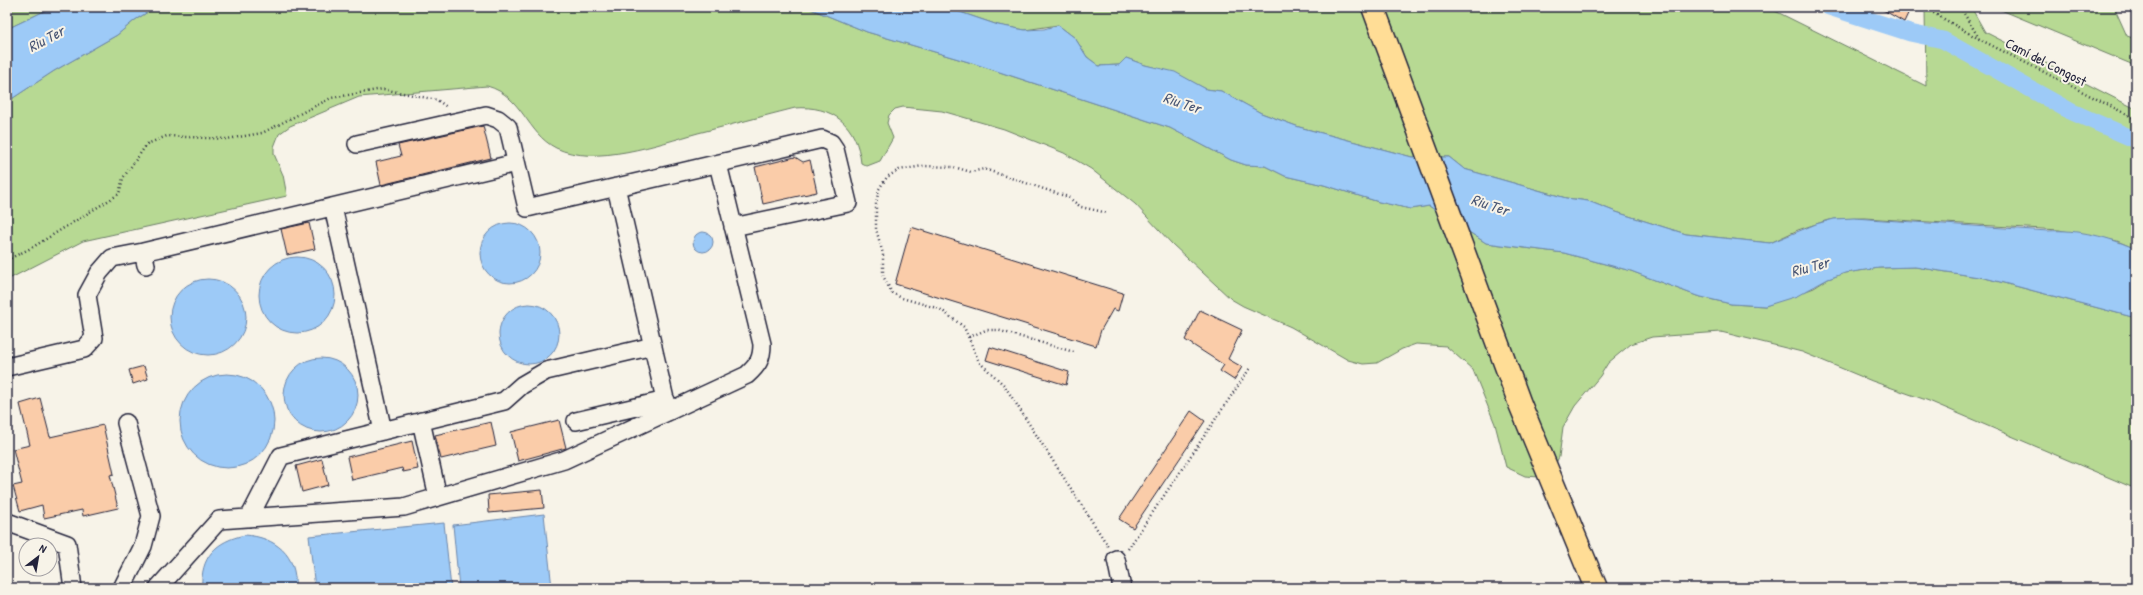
<svg xmlns="http://www.w3.org/2000/svg" width="2143" height="595" font-family="'Patrick Hand',sans-serif">
  <style>
    .green { fill: #b7d993; stroke: #6c7e67 }
    .water { fill: #9dcaf7; stroke: #6c87ac }
    .lines { fill: none; stroke-linecap: round; stroke-linejoin: round }
    .canal { stroke: #9dcaf7; stroke-width: 17 }
    .building { fill: #facca9; stroke: #22223b }
    .minor-casing { stroke: #22223b; stroke-width: 20 }
    .highway-casing { stroke: #22223b; stroke-width: 25 }
    .path { stroke: #22223b; stroke-width: 2.5; stroke-dasharray: 1 3; stroke-linecap: butt }
    .minor { stroke: #f7f3e8; stroke-width: 17 }
    .highway { stroke: #ffdd96; stroke-width: 22 }
    .labels { text-anchor: middle; stroke-width: 4; stroke-linejoin: round; paint-order: stroke }
    .street-label { font-size: 14px; fill: #22223b; stroke: #f7f3e8 }
    .water-label { font-size: 15px; font-style: italic; fill: #475473; stroke: #f7f3e8 }
  </style>
  <rect width="100%" height="100%" fill="#f7f3e8"/>
  <filter id="ink" filterUnits="userSpaceOnUse"><feTurbulence type="fractalNoise" baseFrequency=".025" numOctaves="2"/><feDisplacementMap in="SourceGraphic" scale="8" xChannelSelector="R" yChannelSelector="G"/><feConvolveMatrix kernelMatrix="1 2 1 2 8 2 1 2 1" color-interpolation-filters="sRGB"/></filter>
  <g filter="url(#ink)">
    <path class="green" d="M7,7H53L7,29Z
      M156,7H806L867,32L972,63L1170,128L1231,160L1246,165L1265,166L1285,176L1324,185L1379,202L1411,209L1429,206L1486,243L1564,253L1631,271L1697,296L1731,304L1765,306L1814,288L1828,279L1845,273L1879,268L1915,267L1985,278L2136,318V489L1929,401L1872,381L1802,352L1721,332L1652,337L1631,344L1620,353L1608,363L1600,376L1575,406L1563,427L1559,457L1555,465L1539,477L1525,476L1506,467L1495,424L1473,370L1446,346L1416,344L1402,349L1377,363L1363,364L1348,360L1291,327L1243,306L1231,299L1172,244L1135,204L1091,169L1064,153L1004,129L942,111L903,107L895,109L889,115L887,123L893,138L880,161L867,166L861,163C857,125 833,105 795,108C763,116 731,125 698,133C659,144 595,167 556,148C526,133 523,96 487,86L359,97L290,126L279,134L274,147V154L283,175L287,196L83,241L7,280V102L54,71L117,35L135,20Z
      M945,7H1767L1926,86L1925,7H1971L1985,32L2136,109V249L2117,241L2059,230L1864,218L1835,219L1825,221L1798,230L1770,243L1686,234L1616,212L1588,201L1566,198L1464,169L1449,157H1412L1299,127L1261,113L1221,91L1206,89L1175,73L1145,65L1126,58L1119,65L1099,66L1087,57L1075,38L1058,25L1025,30L998,25Z
      M1994,7H2114L2127,36L2136,39V66Z"/>
    <path class="water" d="M53,7H156L135,20L117,35L54,71L7,102V29Z
      M806,7H945L998,25L1025,30L1044,29L1058,25L1075,38L1087,57L1099,66L1119,65L1126,58L1145,65L1175,72L1206,89L1221,91L1261,113L1299,127L1412,157H1449L1464,169L1566,198L1588,201L1616,212L1686,234L1770,243L1816,224L1834,219L1854,218L2048,231C2077,229 2109,237 2136,249V318L1985,278L1915,267L1879,268L1845,273L1828,279L1797,296L1765,306L1731,304L1697,296L1631,271L1564,253L1486,243L1429,206L1411,209L1379,202L1324,185L1285,176L1265,166L1246,165L1231,160L1170,128L972,63L867,32Z
      M480 253a30 30 0 1 1 60 0a30 30 0 1 1-60 0Z
      M693 242a10 10 0 1 1 20 0a10 10 0 1 1-20 0Z
      M259 295a38 38 0 1 1 76 0a38 38 0 1 1-76 0Z
      M170 317a38 38 0 1 1 76 0a38 38 0 1 1-76 0Z
      M499 334a30 30 0 1 1 60 0a30 30 0 1 1-60 0Z
      M284 395a37 37 0 1 1 74 0a37 37 0 1 1-74 0Z
      M180 421a47 47 0 1 1 94 0a47 47 0 1 1-94 0Z
      M544,514L552,588H459L453,525Z
      M444,523L451,588H315L309,536Z
      M245,535C275,537 298,555 295,588H202C200,557 216,541 245,535Z"/>
    <g class="lines">
      <path class="canal" d="M1829,7L1910,33L1943,40L2070,111L2136,140"/>
    </g>
    <path class="building" d="M1878,7H1911L1904,22Z
      M483,126L491,158L381,185L376,162L401,156L398,145Z
      M795,157L803,162L810,160L817,192L763,204L755,167Z
      M309,223L315,249L287,255L281,229Z
      M911,227L1123,293L1118,311L1113,309L1101,330L1096,346L895,284Z
      M1200,310L1242,330L1228,359L1242,367L1234,380L1220,371L1224,365L1185,340Z
      M990,347L1069,372L1066,385L986,360Z
      M144,366L148,379L133,384L129,370Z
      M40,398L50,437L103,425L114,474L110,475L118,508L83,516L82,510L44,518L42,505L20,511L13,486L22,484L13,449L30,445L20,404Z
      M1191,411L1205,421L1133,528L1119,519Z
      M559,420L566,448L518,461L511,432Z
      M491,422L496,446L441,459L435,435Z
      M412,441L418,469L403,472L402,468L352,480L347,457Z
      M322,459L328,485L302,492L296,466Z
      M542,490L544,508L489,513L488,495Z"/>
    <g class="lines">
      <g class="minor-casing">
        <path id="minor" d="M357,144L486,115L498,119L508,127L527,208L822,139L831,143L835,149L848,203L733,227
          M616,187L668,412
          M333,207L383,431
          M146,265L143,252L516,163
          M7,367L84,349L94,338L87,295L99,273L112,258L143,252
          M421,421L438,497
          M576,421L666,400
          M249,518L281,456L504,401L522,385L546,371L653,346
          M7,522L67,544L73,588
          M1116,559L1122,588
          M122,588L143,546L151,516L126,423
          M158,588L219,520L404,507L564,460L747,375C758,365 762,359 762,344L718,164"/>
      </g>
      <g class="highway-casing">
        <path id="highway" d="M1373,7L1520,404L1596,588"/>
      </g>
      <path class="path" d="M1923,7L1979,39L2136,119
        M1960,7L1979,38
        M7,260L33,247L119,194L123,178L147,144L167,136L227,139L262,133L331,98L383,89L437,100L447,107
        M969,337L986,330H997L1074,352
        M1108,546L1004,385L979,362L964,327L940,309L902,298L892,293L883,276V254L876,229V203L879,189L887,177L899,170L923,166L954,167L971,172L984,169L1068,197L1081,207L1108,213
        M1128,549L1250,368"/>
      <use href="#minor" class="minor"/>
      <use href="#highway" class="highway"/>
    </g>
  </g>
  <g class="labels">
    <g class="street-label">
      <text transform="translate(2046 62) rotate(27)" y="5">Camí del Congost</text>
    </g>
    <g class="water-label">
      <text transform="translate(46 39) rotate(-28)" y="5">Riu Ter</text>
      <text transform="translate(1182 103) rotate(18)" y="5">Riu Ter</text>
      <text transform="translate(1490 205) rotate(18)" y="5">Riu Ter</text>
      <text transform="translate(1810 267) rotate(-15)" y="5">Riu Ter</text>
    </g>
  </g>
  <rect width="2143" height="595" fill="none" stroke="#f7f3e8" stroke-width="24"/>
  <rect x="12" y="12" width="2119" height="571" fill="none" stroke="#22223b" stroke-width="1.5" filter="url(#ink)"/>
  <g transform="translate(38 557) rotate(31)"><circle r="19" fill="#f7f3e8" stroke="#a29fa3"/>
  <path d="M0-3L7 15L0 10L-7 15Z" fill="#22223b"/>
  <text y="-6" font-size="11" font-weight="bold" text-anchor="middle" fill="#22223b">N</text>
  </g>
</svg>
